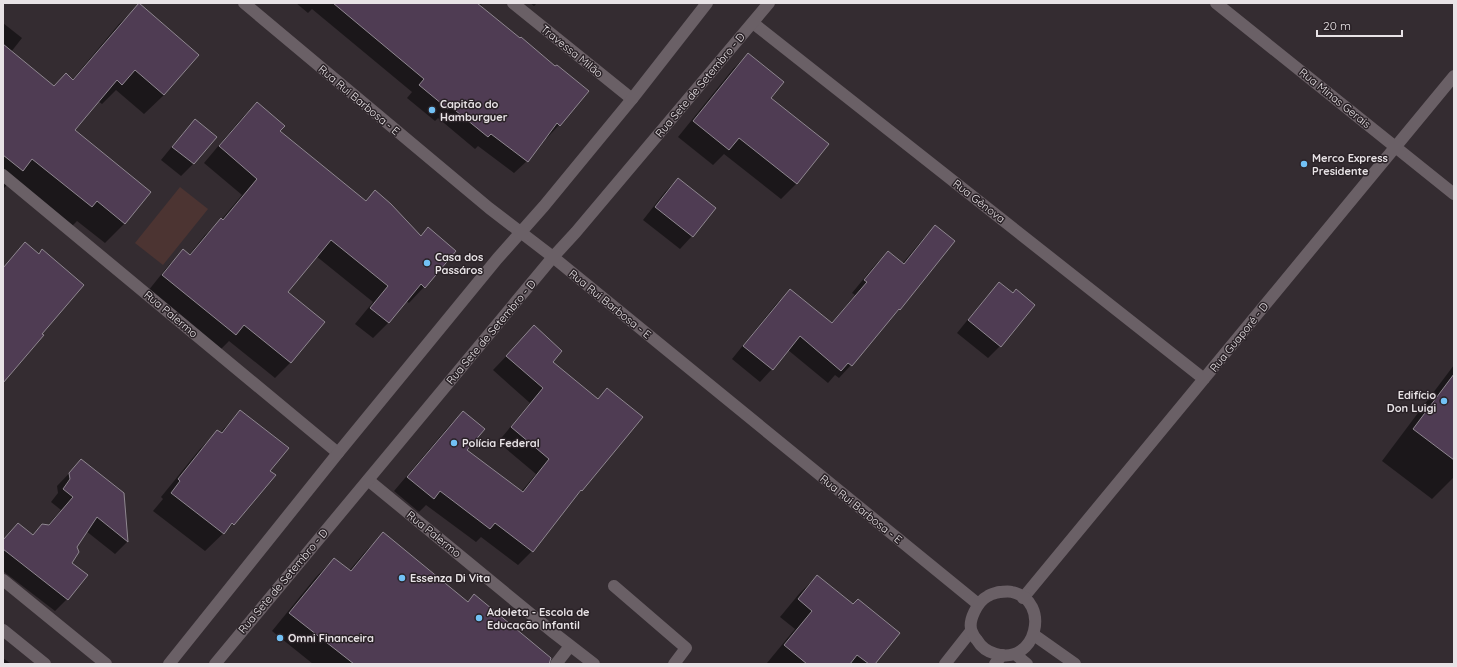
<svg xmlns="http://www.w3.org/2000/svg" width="1457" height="667" font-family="Quicksand,sans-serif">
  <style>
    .green { fill: #4c3432 }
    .shadow { fill: #0007 }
    .building { fill: #4f3c53; stroke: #8f8790 }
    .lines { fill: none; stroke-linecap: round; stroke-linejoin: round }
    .lane { stroke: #6a6066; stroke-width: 12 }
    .street { stroke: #6a6066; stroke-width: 12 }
    .secondary { stroke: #6a6066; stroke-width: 12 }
    .poi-dot { fill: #72c1f5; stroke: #2a2227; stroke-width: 1.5 }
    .labels { text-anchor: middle; stroke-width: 3; stroke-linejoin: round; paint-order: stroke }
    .street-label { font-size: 11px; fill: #e8e3e6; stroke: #2a2227 }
    .poi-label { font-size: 11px; font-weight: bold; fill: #e8e3e6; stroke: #2a2227; text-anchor: start }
  </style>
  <rect width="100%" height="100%" fill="#342c31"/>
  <path class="green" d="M180,187L208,209L163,265L135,243Z"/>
  <path class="shadow" d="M296,3H480L482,5L480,7L555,68L587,92L559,125L547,138L545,137L527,161L514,173L478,146L475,149L438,118L435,121L407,98L412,92L312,9L308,13Z
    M530,3H537L534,6Z
    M139,5L198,55L164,95L144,114L116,90L102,104L98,101L73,131L125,223L105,243L77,221L72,226L13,179L3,189V23L22,38L11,52L53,87L72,80L119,24Z
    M748,54L770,98L828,145L796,184L781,199L724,154L713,165L678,137L733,69Z
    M257,103L279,131L365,202L375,192L420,237L428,229L424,287L409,303L406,301L388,323L373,338L355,324L373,302L316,256L286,292L291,362L275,378L229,341L220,350L148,291L168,266L183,251L189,255L205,235L221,220L242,195L204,163L241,119Z
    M195,120L216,137L193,164L181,176L161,160L183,133Z
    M678,179L692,236L680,249L643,220L665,192Z
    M935,226L900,309L889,320L851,365L839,378L835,375L828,383L788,350L772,369L760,382L732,359L777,303L790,291L831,324L855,295L852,293L875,265L888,252L902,264L923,239Z
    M25,244L3,380V267Z
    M999,284L1000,346L988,358L957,333L987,296Z
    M534,327L551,362L597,400L607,389L582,490L569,502L532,551L518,565L481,537L476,542L426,505L419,512L394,491L449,426L463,412L466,450L521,492L536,474L498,442L530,403L493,370Z
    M1454,365V477L1432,499L1382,461Z
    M240,411L269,471L274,475L233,524L205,551L153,511L163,499L161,497L200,449L218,431L220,433Z
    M81,461L123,494L127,542L115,554L86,531L76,546L71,563L67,599L55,611L3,571V539L18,524L32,536L42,525L47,526L61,510L51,502L58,493L57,486Z
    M383,534L467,603L474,596L536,664H313L272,631L316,577L334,559L349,571L365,552Z
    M817,576L874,664L767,663L795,629L780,617L799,594Z
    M3,658L11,664H3Z"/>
  <path class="building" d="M139,3L199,55L164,95L135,70L122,85L117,80L75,130L151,192L125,224L97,201L92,207L32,159L23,171L3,155V44L54,86L66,73L73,80Z
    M333,3H477L520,38L521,37L555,66L557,65L589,91L560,126L557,123L528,162L491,134L488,137L450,106L448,109L419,85L424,79Z
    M748,53L784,82L771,98L829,144L797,184L739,138L729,150L693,121Z
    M257,102L285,126L280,131L366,201L375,190L391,204L421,236L428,227L456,251L425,288L421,284L389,323L370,308L388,286L331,240L288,292L325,322L291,363L244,325L236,335L162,275L183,249L190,255L221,218L223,220L257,179L219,146Z
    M195,119L217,137L194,164L172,147Z
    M678,178L716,208L693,237L655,207Z
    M935,225L955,241L900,310L899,309L852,366L848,363L841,371L800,336L773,370L743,346L790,289L832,323L867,282L864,280L888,251L904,264Z
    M25,242L39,254L42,249L84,285L42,334L44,335L3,383V268Z
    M999,282L1013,293L1016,289L1035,305L1001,347L968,320Z
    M534,325L562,351L553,362L598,399L607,388L643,417L582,491L581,490L533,552L495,523L490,529L440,491L434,499L407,477L463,411L485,429L467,450L523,492L549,459L511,427L543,388L506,356Z
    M1454,374V460L1413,429Z
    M240,410L289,448L270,471L276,475L234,525L232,523L224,534L171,493L180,481L178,479L217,430L222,433Z
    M81,459L124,493L128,542L97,517L77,547L79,552L72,563L88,575L68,600L3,549V540L18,523L33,535L42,524L49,525L73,497L63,489L70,479L69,473Z
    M383,532L468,602L474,594L551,658L549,664H354L289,613L334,558L351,571Z
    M817,575L853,604L858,599L900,633L875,664H869L857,655L850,664H807L784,645L812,611L798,599Z"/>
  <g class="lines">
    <path class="lane" d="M513,3L632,99
      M614,586L686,648L674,664"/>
    <path class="street" d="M1216,3L1454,194
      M753,23L1204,379
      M3,175L338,453
      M368,480L554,633L594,664
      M1023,598L1454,76
      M556,664L570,646
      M945,664L971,631
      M995,664L1002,655"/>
    <path class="secondary" d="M244,3L489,208L553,257L978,604
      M3,580L106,664
      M999,592C1003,592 1008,591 1012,592C1052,601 1036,666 996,654C988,652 981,647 977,640C975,638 973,635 972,632C967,621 978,601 988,596C991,594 996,593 999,592Z
      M3,630L45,664
      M1034,635L1075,664
      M1015,654L1027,664
      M169,664L338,453L497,259L544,206L632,99L707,3
      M215,664L553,257L576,232L769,3"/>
  </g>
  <g class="poi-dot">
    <circle cx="432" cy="110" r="4"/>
    <circle cx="1304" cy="164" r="4"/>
    <circle cx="427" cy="263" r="4"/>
    <circle cx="1444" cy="401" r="4"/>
    <circle cx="454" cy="443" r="4"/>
    <circle cx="402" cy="578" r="4"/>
    <circle cx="479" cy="618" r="4"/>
    <circle cx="280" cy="638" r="4"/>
  </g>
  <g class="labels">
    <g class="street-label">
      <text transform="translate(572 51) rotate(39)" y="4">Travessa Milão</text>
      <text transform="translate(700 85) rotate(-50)" y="4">Rua Sete de Setembro - D</text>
      <text transform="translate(1335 98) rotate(39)" y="4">Rua Minas Gerais</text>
      <text transform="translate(359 100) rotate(40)" y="4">Rua Rui Barbosa - E</text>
      <text transform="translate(979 201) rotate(38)" y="4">Rua Gênova</text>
      <text transform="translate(610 304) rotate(39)" y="4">Rua Rui Barbosa - E</text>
      <text transform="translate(171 314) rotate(40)" y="4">Rua Palermo</text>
      <text transform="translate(491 332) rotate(-50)" y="4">Rua Sete de Setembro - D</text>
      <text transform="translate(1239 337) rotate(-51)" y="4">Rua Guaporé - D</text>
      <text transform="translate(861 509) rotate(39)" y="4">Rua Rui Barbosa - E</text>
      <text transform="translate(434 534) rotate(39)" y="4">Rua Palermo</text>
      <text transform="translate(283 581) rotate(-50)" y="4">Rua Sete de Setembro - D</text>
    </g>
    <g class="poi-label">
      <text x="440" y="108">Capitão do<tspan x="440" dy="13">Hamburguer</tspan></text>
      <text x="1312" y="162">Merco Express<tspan x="1312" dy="13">Presidente</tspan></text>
      <text x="435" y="261">Casa dos<tspan x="435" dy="13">Passáros</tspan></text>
      <text x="1436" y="399" text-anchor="end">Edifício<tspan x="1436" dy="13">Don Luigi</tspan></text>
      <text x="462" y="447">Polícia Federal</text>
      <text x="410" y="582">Essenza Di Vita</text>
      <text x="487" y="616">Adoleta - Escola de<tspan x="487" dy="13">Educação Infantil</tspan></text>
      <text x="288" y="642">Omni Financeira</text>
    </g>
  </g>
  <rect width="1457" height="667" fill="none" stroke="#e8e3e6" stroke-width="8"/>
  <path d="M1317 30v6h85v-6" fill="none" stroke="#e8e3e6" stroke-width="2"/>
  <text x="1323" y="30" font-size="12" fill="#e8e3e6" stroke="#2a2227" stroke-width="3" paint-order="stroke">20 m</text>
</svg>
